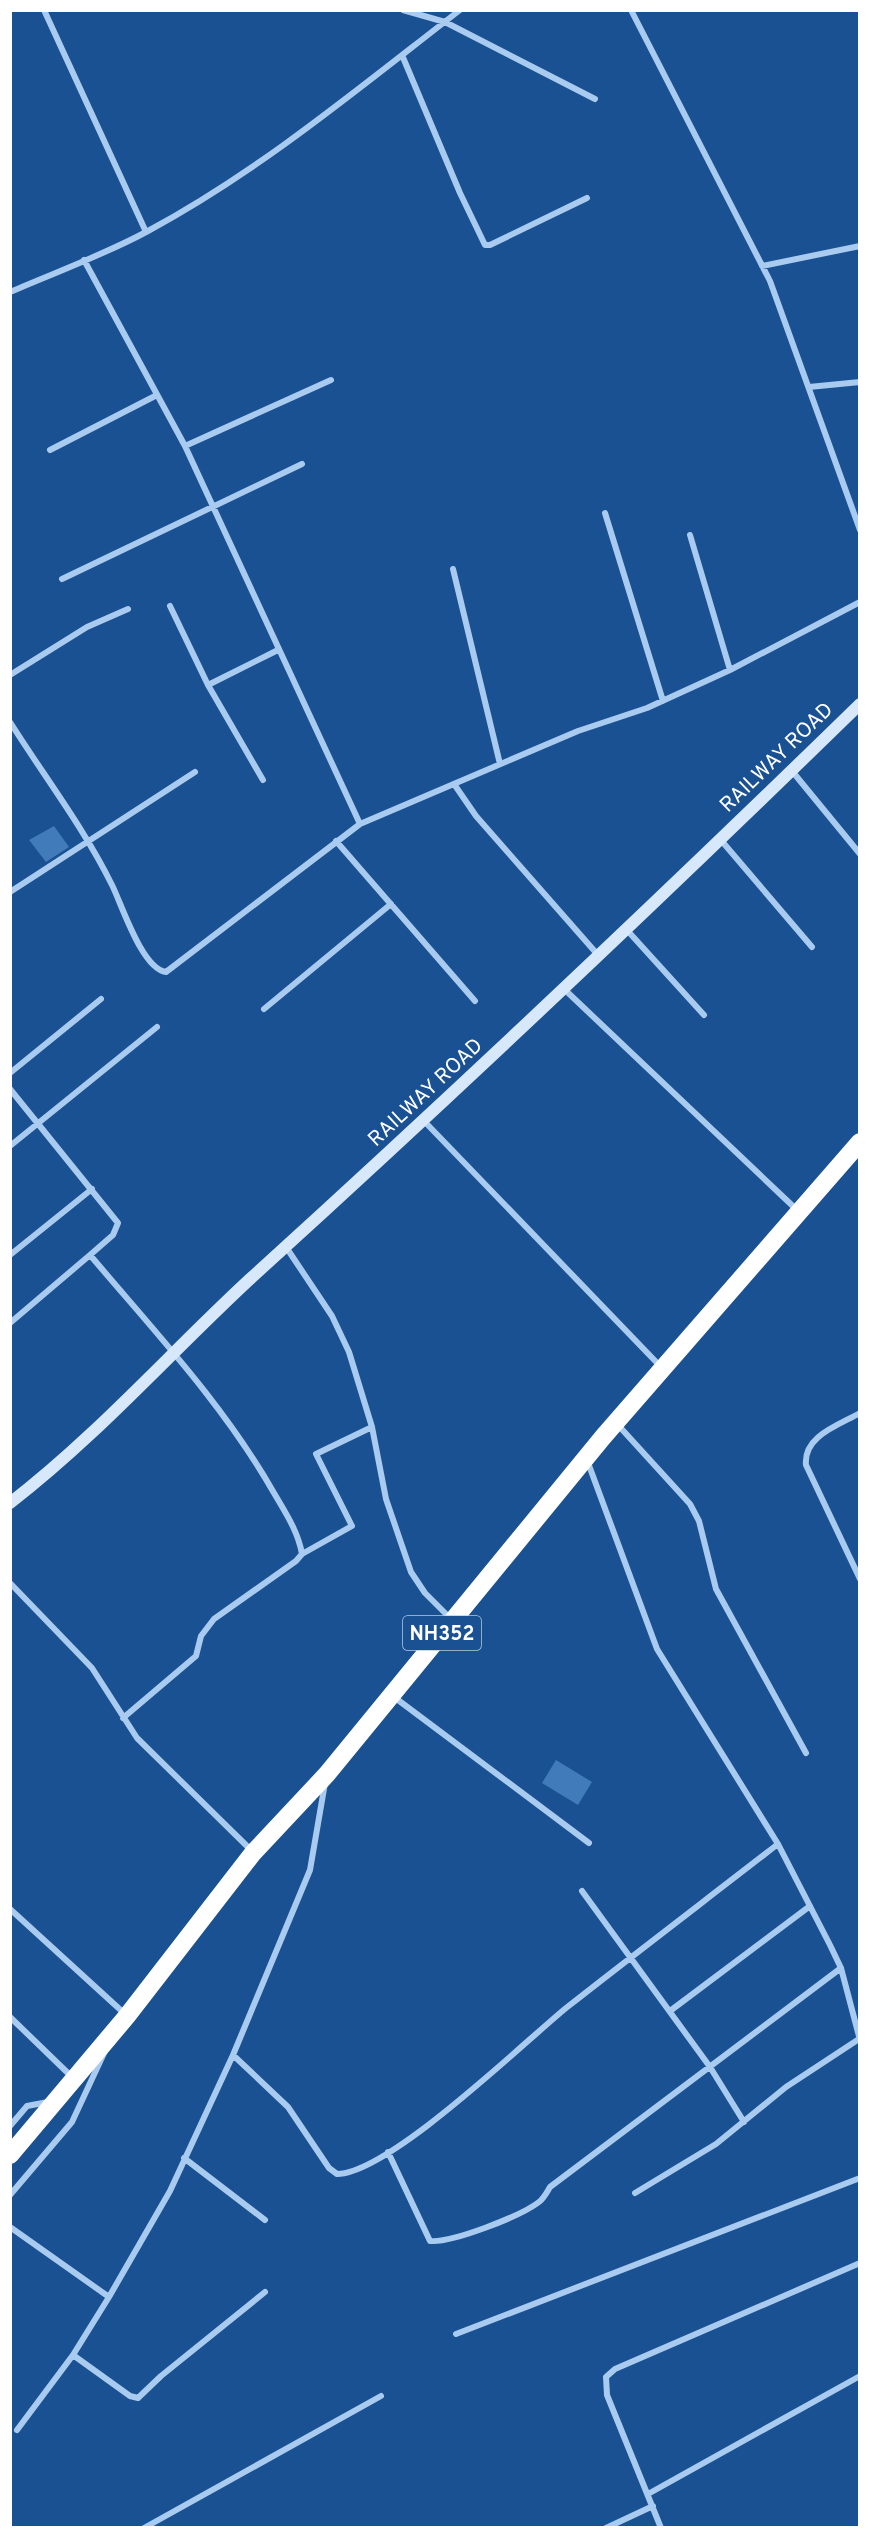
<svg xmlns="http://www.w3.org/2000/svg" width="870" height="2538" font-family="Overpass,sans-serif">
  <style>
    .building { fill: #427bba }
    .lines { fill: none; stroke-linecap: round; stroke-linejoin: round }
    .street { stroke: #aacbf0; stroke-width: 6 }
    .secondary { stroke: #d8e8fb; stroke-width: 12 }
    .highway { stroke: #fff; stroke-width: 18 }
    .labels { text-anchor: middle; stroke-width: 6; stroke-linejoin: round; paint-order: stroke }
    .shield { fill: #195193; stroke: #bacbdf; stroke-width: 1.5 }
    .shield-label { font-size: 20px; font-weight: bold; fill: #fff }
    .street-label { font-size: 21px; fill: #fff; stroke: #195193 }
  </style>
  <rect width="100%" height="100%" fill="#195193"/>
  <path class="building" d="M54,826L69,847L46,862L29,840Z
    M556,1760L592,1782L578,1805L542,1783Z"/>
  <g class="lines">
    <path class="street" d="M44,10L146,232
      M403,10L445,22L595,99
      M631,10L770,281L860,530
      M402,55L460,193L485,245H490L587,198
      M84,260L185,446L360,824
      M762,266L860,246
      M10,292C56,272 104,255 148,231C261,170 359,88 460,10
      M809,387L860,382
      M185,446L331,380
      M50,450L157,395
      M605,513L663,701
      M690,535L730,670
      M453,569L500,764
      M62,579L302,464
      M170,606L208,685L263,780
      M10,675L87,627L128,609
      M208,685L278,650
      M10,722C44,776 84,828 112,885C122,905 142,969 166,972L360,824L578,731L647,708L730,670L860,602
      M792,771L860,854
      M454,784L476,816L598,955
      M720,839L812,947
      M336,841L475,1001
      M10,892L195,772
      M626,929L704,1015
      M563,988L797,1210
      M264,1009L391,904
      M10,1073L101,999
      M10,1089L118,1223L113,1235L90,1255C155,1332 224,1405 274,1493C285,1512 298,1531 302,1554L296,1561L214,1619L201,1636L196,1656L123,1718
      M424,1121L661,1367
      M10,1146L157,1027
      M286,1247L332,1316L349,1352L372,1427L386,1499L411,1572L425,1593L451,1619
      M10,1255L92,1189
      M10,1323L90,1255
      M860,1413C839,1425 803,1436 806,1465L860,1579
      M618,1425L690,1504L699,1521L716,1589L806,1753
      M587,1460L657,1649L778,1844L830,1945L841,1968L860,2040
      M302,1554L352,1526L316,1454L372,1427
      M10,1583L92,1668L137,1738L252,1851
      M394,1697L589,1843
      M582,1891L710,2067L744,2122
      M10,1909L125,2014
      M670,2011L810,1906
      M10,2017L72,2077
      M233,2055L288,2107L329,2168L337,2174C389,2173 521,2045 566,2008C636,1953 707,1899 778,1844
      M10,2126L27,2106L48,2102
      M388,2152L430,2241C452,2243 521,2216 539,2202C544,2198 547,2192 550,2187L841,1968
      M184,2158L265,2220
      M635,2193L716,2144L786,2087L859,2039
      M10,2195L72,2122L105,2051
      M10,2227L109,2297
      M456,2334L860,2178
      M73,2355L130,2396L138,2398L161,2376L265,2292
      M17,2430L73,2355L109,2297L170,2191L233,2055L310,1870L325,1783
      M648,2494L860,2376
      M144,2528L381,2396
      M606,2528L653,2506
      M661,2528L607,2395L606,2377L615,2369L860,2263"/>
    <path class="secondary" d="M10,1503C97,1436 170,1353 250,1279C457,1091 660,899 860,704"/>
    <path class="highway" d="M10,2155L127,2016L253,1853L327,1774L603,1437L860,1142"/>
  </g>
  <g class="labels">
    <rect class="shield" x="403" y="1616" width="78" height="34" rx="4.5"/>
    <g class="shield-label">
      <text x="442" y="1640">NH352</text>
    </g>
    <g class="street-label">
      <text transform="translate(776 757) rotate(-44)" y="7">RAILWAY ROAD</text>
      <text transform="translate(425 1092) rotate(-43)" y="7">RAILWAY ROAD</text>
    </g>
  </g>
  <rect width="870" height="2538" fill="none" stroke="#ffffff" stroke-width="24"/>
</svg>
